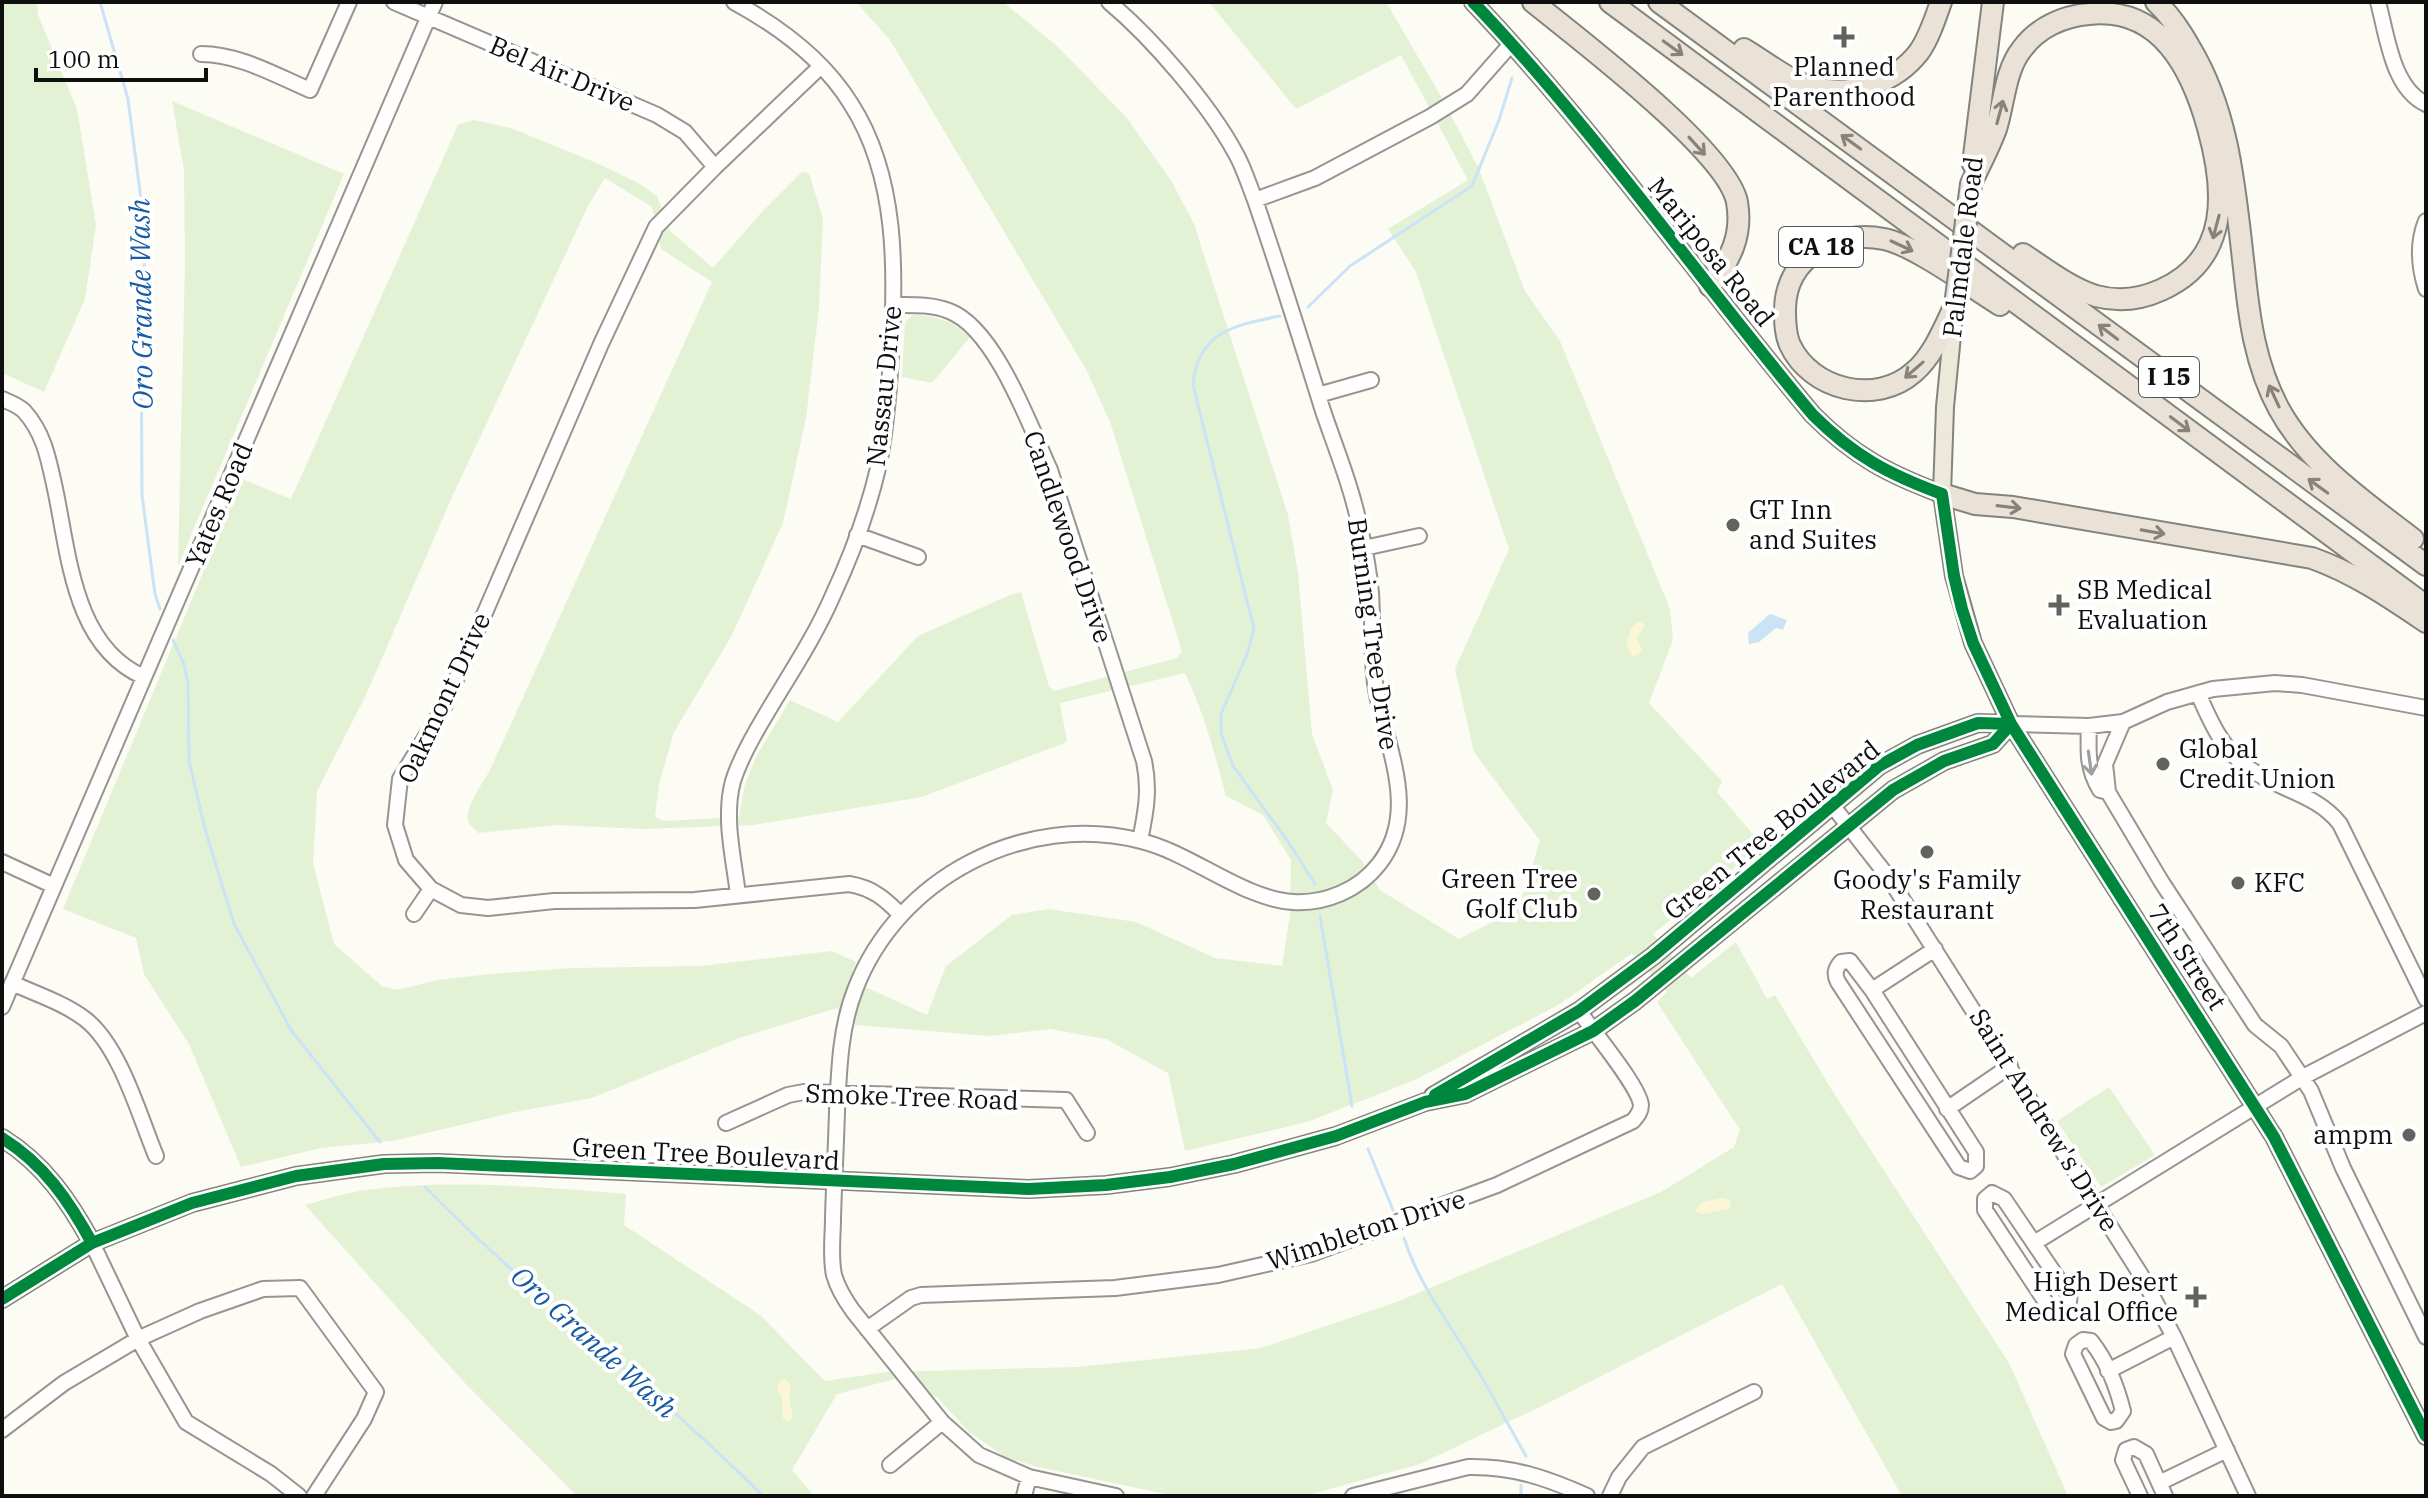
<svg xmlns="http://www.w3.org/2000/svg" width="2428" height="1498" font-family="'IBM Plex Serif',serif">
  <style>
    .green { fill: #e3f2d4; fill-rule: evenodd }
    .sand { fill: #fbf6d6 }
    .water { fill: #cbe3f6 }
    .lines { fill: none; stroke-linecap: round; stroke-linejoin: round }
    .stream { stroke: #cbe3f6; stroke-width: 3 }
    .minor-casing { stroke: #969592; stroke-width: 18 }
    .major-casing { stroke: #83837f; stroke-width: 20 }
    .highway-casing { stroke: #83837f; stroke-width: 24 }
    .minor { stroke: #fffefd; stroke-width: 14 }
    .major { stroke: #ede9da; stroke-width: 16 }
    .highway { stroke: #eae2d6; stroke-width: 20 }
    .highway-bridge-casing { stroke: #83837f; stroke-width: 24; stroke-linecap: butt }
    .highway-bridge { stroke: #eae2d6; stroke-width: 20 }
    .cycleway-casing { stroke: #fff; stroke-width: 17 }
    .cycleway { stroke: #00873e; stroke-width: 12 }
    .oneway { stroke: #87837c }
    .oneway2 { stroke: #9f9e9e }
    .poi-dot { fill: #62625f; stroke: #fff; stroke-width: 3 }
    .labels { text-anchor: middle; stroke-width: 8; stroke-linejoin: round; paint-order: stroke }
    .shield { fill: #fff; stroke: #575757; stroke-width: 2 }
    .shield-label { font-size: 24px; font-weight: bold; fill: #0f0f0f }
    .poi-label { font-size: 26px; fill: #0f0f0f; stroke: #fff; text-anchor: start }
    .street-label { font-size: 26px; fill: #0f0f0f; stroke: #fff }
    .water-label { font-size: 28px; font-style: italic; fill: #175ba3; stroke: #fff }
  </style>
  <rect width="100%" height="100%" fill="#fcfbf4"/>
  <path class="green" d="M2,2H37L38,15L77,109L96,225L85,299L44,392L2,373Z
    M856,2H1003L1057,46L1127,118L1172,182L1194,224L1288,515L1298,573L1312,734L1333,790L1326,823L1362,861L1380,890L1459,939L1518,909L1540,841L1474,752L1455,669L1509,549L1416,272L1388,229L1468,180L1401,55L1296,109L1209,2H1386L1442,98L1479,169L1525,291L1560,341L1670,609L1673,640L1649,703L1722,781L1717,792L1762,845L1653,934L1691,978L1736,942L1767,999L1775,995L1833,1092L2009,1363L2068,1496H1902L1782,1284L1546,1404L1420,1464L1312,1494L1170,1495L1038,1467L1005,1457L969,1432L937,1397L895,1379L837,1394L792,1470L814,1496H577L463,1381L305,1205C323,1200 341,1194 359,1191C447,1178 538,1187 626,1194L624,1225L760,1315L825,1381L887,1372L1078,1367L1261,1348L1394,1303L1661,1192L1734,1147L1740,1130L1657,1002L1667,992L1632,953L1560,1004L1415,1080L1307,1122L1185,1151L1168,1073L1106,1039L1050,1029L990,1036L856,1025L837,1008L739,1038L592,1098L515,1112L393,1141L321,1148L241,1167L189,1044L144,974L136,938L63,909L242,479L291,499L458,125L473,120L511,128L599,164L640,184L657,196L670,231L713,268L761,213L802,172L809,173L823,219L819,308L806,418L783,523L732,635L674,732L659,784L655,817L664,821L739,817L745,784L756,757L790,700L838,722L918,636L1010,595L1021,592L1049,686L1054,691L1177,658L1182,651L1110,422L1087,371L890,40ZM605,178L652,207L661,249L712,282L490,770C484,781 462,811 469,823C471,827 475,829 478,833L557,825L644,829L753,825L922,797L1067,742L1060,703L1185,673C1204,713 1215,754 1226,796L1263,815L1291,860L1290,915L1282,966L1215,958L1136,922L1048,909L1012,915L946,966L927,1015L850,980L856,962L832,951L700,966L572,968L490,974L438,980L397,990L382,986L334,944L313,863L317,791L366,695L452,497L588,206Z
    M172,101L344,174L178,566L185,263L184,170Z
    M929,316L952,323L970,337L932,383L902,377L905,322L913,315Z
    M2109,1087L2155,1155L2101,1187L2057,1121Z"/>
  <path class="sand" d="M1639,621L1645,625L1637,638L1642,650L1638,655L1632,656L1626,646L1631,628Z
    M1723,1198L1731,1201L1729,1209L1702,1214L1695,1211L1702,1202Z
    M785,1379L791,1385L789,1397L793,1417L788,1422L783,1419L782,1398L777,1388L780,1380Z"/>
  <path class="water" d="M1770,614L1787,620L1783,630L1776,628L1759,642L1749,644L1748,633Z"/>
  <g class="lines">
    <path class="stream" d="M100,2L128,99L146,238L141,321L142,495L155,594L160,609
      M1308,307L1350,266L1472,186L1499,120L1512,78
      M1280,316C1235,325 1197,332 1193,385L1254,629L1247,654L1221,714V733L1233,766L1287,840L1315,884
      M173,640L184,664L188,684L189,761L205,829L234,924L291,1030L380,1142
      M1320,916L1352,1106
      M1368,1149L1393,1210
      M425,1187C532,1296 655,1388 763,1496
      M1404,1238C1418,1282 1446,1319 1470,1358C1490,1390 1507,1423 1526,1456
      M1521,1496V1485"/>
    <g class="minor-casing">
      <path id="minor" d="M394,2L657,115L685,132L715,167
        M734,2C778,26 824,60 851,104C898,177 896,273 891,356C889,392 886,429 879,464C869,508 852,554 833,595C815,637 788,677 765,716C753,736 740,759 733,781C723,818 734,859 738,895
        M1109,2C1153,39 1209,104 1236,154C1244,168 1249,185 1255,200C1279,270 1301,340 1323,411C1336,449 1352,488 1360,528C1365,549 1369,571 1371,593C1373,623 1371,653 1375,683C1383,742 1422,809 1379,864C1359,890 1325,904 1293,902C1243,899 1191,853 1141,841C1025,811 897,878 855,990C840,1028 839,1071 837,1111C836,1147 834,1182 833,1218C833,1236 830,1256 834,1275C838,1289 845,1300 853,1311L942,1422L979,1455L1029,1477L1116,1496
        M2378,2C2387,35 2392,88 2426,104
        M201,54C239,54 275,75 310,90L349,2
        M820,67L715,167L656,227L601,344L445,705L400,779L395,825L406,860L431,889L461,905L488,908L554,901L695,900L849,884C873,888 885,899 901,915
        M1255,200L1315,178L1430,117L1467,94L1512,43
        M2426,221C2417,243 2419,267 2426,289
        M894,305C913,305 931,304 949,311C995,328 1030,426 1050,470L1144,761C1150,789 1146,812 1140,840
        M1318,395L1371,380
        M2,399C9,402 18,405 24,411C43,432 48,456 54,484C69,551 72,646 144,677
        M857,535L918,557
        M1364,548L1419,536
        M2198,693C2210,721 2223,751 2250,769C2279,790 2317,794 2340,824L2426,999
        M2123,722L2105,764L2108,792L2161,881L2255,1025L2281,1046L2311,1091L2343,1168L2426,1337
        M2011,724L2089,726L2123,722L2167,702L2213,689L2275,683L2302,685L2426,708
        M2089,726C2088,751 2087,769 2100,790L2108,792
        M1832,805L1889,878L2141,1275L2174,1337L2248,1496
        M2,862L54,886
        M414,914L431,889
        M1850,961L1872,990L1976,1152V1166L1970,1171L1959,1167L1838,982C1834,974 1835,969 1841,962Z
        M12,983C36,994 64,1003 85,1019C120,1046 139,1115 156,1156
        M1872,990L1935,949
        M2,1007L435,2
        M1947,1109L2010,1066
        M726,1123L788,1095L804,1092L1066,1100L1087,1133
        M1992,1193L2004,1199L2069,1295C2071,1303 2065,1309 2057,1312L2049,1307L1985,1210V1199Z
        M92,1243L138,1339L186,1422L271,1474L299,1496
        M2034,1243L2303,1077L2426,1013
        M867,1329L911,1298L921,1295L1115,1288L1218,1275L1311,1254L1497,1185L1633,1121C1637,1116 1641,1112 1641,1105C1639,1086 1592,1030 1579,1011
        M2083,1340L2091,1341C2106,1360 2117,1387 2123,1411L2116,1421L2111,1422L2104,1418L2073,1354L2076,1345Z
        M2108,1371L2174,1337
        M2,1430L64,1383L138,1339L200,1311L263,1289L300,1288L376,1392L364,1419L314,1496
        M890,1465L942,1422
        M2159,1483L2227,1450
        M1024,1496L1029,1477
        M1353,1496L1468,1467C1512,1466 1547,1478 1587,1496
        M1610,1496L1619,1477L1643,1447L1754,1392
        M2140,1496L2123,1460L2126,1450L2134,1447L2146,1454L2165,1496"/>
    </g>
    <g class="major-casing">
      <path id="major" d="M1473,2C1596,131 1698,278 1813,415C1854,456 1888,474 1942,494
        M1954,315L1945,407L1942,494L1954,576L1973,643L2011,724L2274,1137L2426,1436
        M1433,1096L1579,1011L1653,956L1879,766L1917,745L1978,723L2011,724
        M2,1138C44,1164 69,1201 92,1243
        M2,1299L92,1243L192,1203L296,1176L384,1164L438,1163L1029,1189L1106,1185L1170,1177L1234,1164L1336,1136L1425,1102L1465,1094L1593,1031L1635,1001L1893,790L1944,761L1993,744L2011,724"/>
    </g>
    <g class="highway-casing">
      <path id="highway" d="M1533,2C1577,38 1727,151 1737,202C1743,236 1730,260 1710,286
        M1610,2L2426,606
        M1659,2L2426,565
        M2156,2C2170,15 2180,30 2189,46C2230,113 2235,191 2244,268C2249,317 2255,365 2279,409C2309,464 2365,502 2413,539
        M1744,49C1766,62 1790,82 1814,88C1852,97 1895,83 1919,52C1929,38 1935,19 1941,2
        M1973,164L1993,2
        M1971,184C1979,166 1989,148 1996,129C2004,104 2005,70 2022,49C2038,27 2064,16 2089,14C2161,6 2192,70 2208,128C2225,189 2231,259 2161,290C2141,299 2118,302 2096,296C2070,288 2046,269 2023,254
        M1955,305C1944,328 1933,356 1914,372C1876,406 1811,390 1790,345C1785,334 1785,321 1785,309C1786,257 1836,229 1884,239C1914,245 1971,287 2000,305
        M1942,494L1975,504L2013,507L2312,558C2354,573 2389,597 2426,622"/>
    </g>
    <use href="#minor" class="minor"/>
    <use href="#major" class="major"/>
    <use href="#highway" class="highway"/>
    <g class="highway-bridge-casing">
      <path id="highway-bridge" d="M1955,305L1971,184"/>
    </g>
    <use href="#highway-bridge" class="highway-bridge"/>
    <g class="cycleway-casing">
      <path id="cycleway" d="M1473,2C1596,131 1698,278 1813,415C1854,456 1888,474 1942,494L1954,576L1962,609L1973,643L2011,724L2274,1137L2426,1436
        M1435,1095L1579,1011L1653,956L1879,766L1917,745L1978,723L2011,724
        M2,1138C44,1164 69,1201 92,1243
        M2,1299L92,1243L192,1203L296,1176L384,1164L438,1163L1029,1189L1106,1185L1170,1177L1234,1164L1336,1136L1425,1102L1465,1094L1593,1031L1635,1001L1893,790L1944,761L1993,744L2011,724"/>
    </g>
    <use href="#cycleway" class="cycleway"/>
  </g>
  <defs><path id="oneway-shaft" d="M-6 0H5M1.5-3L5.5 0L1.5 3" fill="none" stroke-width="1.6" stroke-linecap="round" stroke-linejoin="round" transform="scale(2)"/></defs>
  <g class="oneway">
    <use href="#oneway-shaft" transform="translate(1673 48) rotate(36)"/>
    <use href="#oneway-shaft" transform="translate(2000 112) rotate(-75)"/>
    <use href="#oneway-shaft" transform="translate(1851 142) rotate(-144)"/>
    <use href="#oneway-shaft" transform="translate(1697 146) rotate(48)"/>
    <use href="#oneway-shaft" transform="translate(2216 227) rotate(105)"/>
    <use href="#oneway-shaft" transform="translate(1902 246) rotate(25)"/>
    <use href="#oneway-shaft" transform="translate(2108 332) rotate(-143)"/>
    <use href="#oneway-shaft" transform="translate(1914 370) rotate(139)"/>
    <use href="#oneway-shaft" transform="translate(2274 396) rotate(-115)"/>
    <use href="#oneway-shaft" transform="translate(2180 424) rotate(37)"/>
    <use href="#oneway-shaft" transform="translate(2318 486) rotate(-144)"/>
    <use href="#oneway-shaft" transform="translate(2009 507) rotate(7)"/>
    <use href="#oneway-shaft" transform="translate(2153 532) rotate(10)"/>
  </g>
  <use class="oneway2" href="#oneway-shaft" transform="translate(2090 763) rotate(82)"/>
  <g class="poi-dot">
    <path d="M1840 25h8v8h8v8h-8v8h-8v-8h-8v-8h8z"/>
    <circle cx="1733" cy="525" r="8"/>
    <path d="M2055 593h8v8h8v8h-8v8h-8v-8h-8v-8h8z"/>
    <circle cx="2163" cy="764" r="8"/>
    <circle cx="1927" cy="852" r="8"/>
    <circle cx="2238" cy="883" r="8"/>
    <circle cx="1594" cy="894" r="8"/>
    <circle cx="2409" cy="1135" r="8"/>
    <path d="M2192 1285h8v8h8v8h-8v8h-8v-8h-8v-8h8z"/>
  </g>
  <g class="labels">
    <g class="shield">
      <rect x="1779" y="227" width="84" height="40" rx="6"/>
      <rect x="2139" y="357" width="60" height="40" rx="6"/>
    </g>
    <g class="shield-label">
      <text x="1821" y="255">CA 18</text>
      <text x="2169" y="385">I 15</text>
    </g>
    <g class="poi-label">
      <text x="1844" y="76" text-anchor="middle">Planned<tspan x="1844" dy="30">Parenthood</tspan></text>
      <text x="1749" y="519">GT Inn<tspan x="1749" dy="30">and Suites</tspan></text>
      <text x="2077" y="599">SB Medical<tspan x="2077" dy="30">Evaluation</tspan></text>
      <text x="2179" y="758">Global<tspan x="2179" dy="30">Credit Union</tspan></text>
      <text x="1578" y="888" text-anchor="end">Green Tree<tspan x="1578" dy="30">Golf Club</tspan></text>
      <text x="1927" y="889" text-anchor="middle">Goody's Family<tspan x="1927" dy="30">Restaurant</tspan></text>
      <text x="2254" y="892">KFC</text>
      <text x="2393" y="1144" text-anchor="end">ampm</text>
      <text x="2178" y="1291" text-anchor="end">High Desert<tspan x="2178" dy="30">Medical Office</tspan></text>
    </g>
    <g class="street-label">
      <text transform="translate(562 74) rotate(23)" y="9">Bel Air Drive</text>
      <text transform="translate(1963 247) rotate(-83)" y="9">Palmdale Road</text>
      <text transform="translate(1711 252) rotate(51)" y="9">Mariposa Road</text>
      <text transform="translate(884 386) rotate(-84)" y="9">Nassau Drive</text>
      <text transform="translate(219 505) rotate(-67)" y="9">Yates Road</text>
      <text transform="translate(1068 537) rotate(71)" y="9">Candlewood Drive</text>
      <text transform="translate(1373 634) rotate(82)" y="9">Burning Tree Drive</text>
      <text transform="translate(444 698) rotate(-65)" y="9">Oakmont Drive</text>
      <text transform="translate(1772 830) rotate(-39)" y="9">Green Tree Boulevard</text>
      <text transform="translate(2187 957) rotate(57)" y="9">7th Street</text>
      <text transform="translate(912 1097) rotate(2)" y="9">Smoke Tree Road</text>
      <text transform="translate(2044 1120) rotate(58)" y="9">Saint Andrew's Drive</text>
      <text transform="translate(706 1154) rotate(3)" y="9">Green Tree Boulevard</text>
      <text transform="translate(1366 1230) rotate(-18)" y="9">Wimbleton Drive</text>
    </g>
    <g class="water-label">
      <text transform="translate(141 304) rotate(-91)" y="10">Oro Grande Wash</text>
      <text transform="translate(594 1342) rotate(42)" y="10">Oro Grande Wash</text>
    </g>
  </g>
  <rect width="2428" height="1498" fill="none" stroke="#0f0f0f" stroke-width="8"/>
  <path d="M36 68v12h170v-12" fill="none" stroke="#0f0f0f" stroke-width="4"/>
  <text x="48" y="68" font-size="24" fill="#0f0f0f" stroke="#ffffff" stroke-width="6" paint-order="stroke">100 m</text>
</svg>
